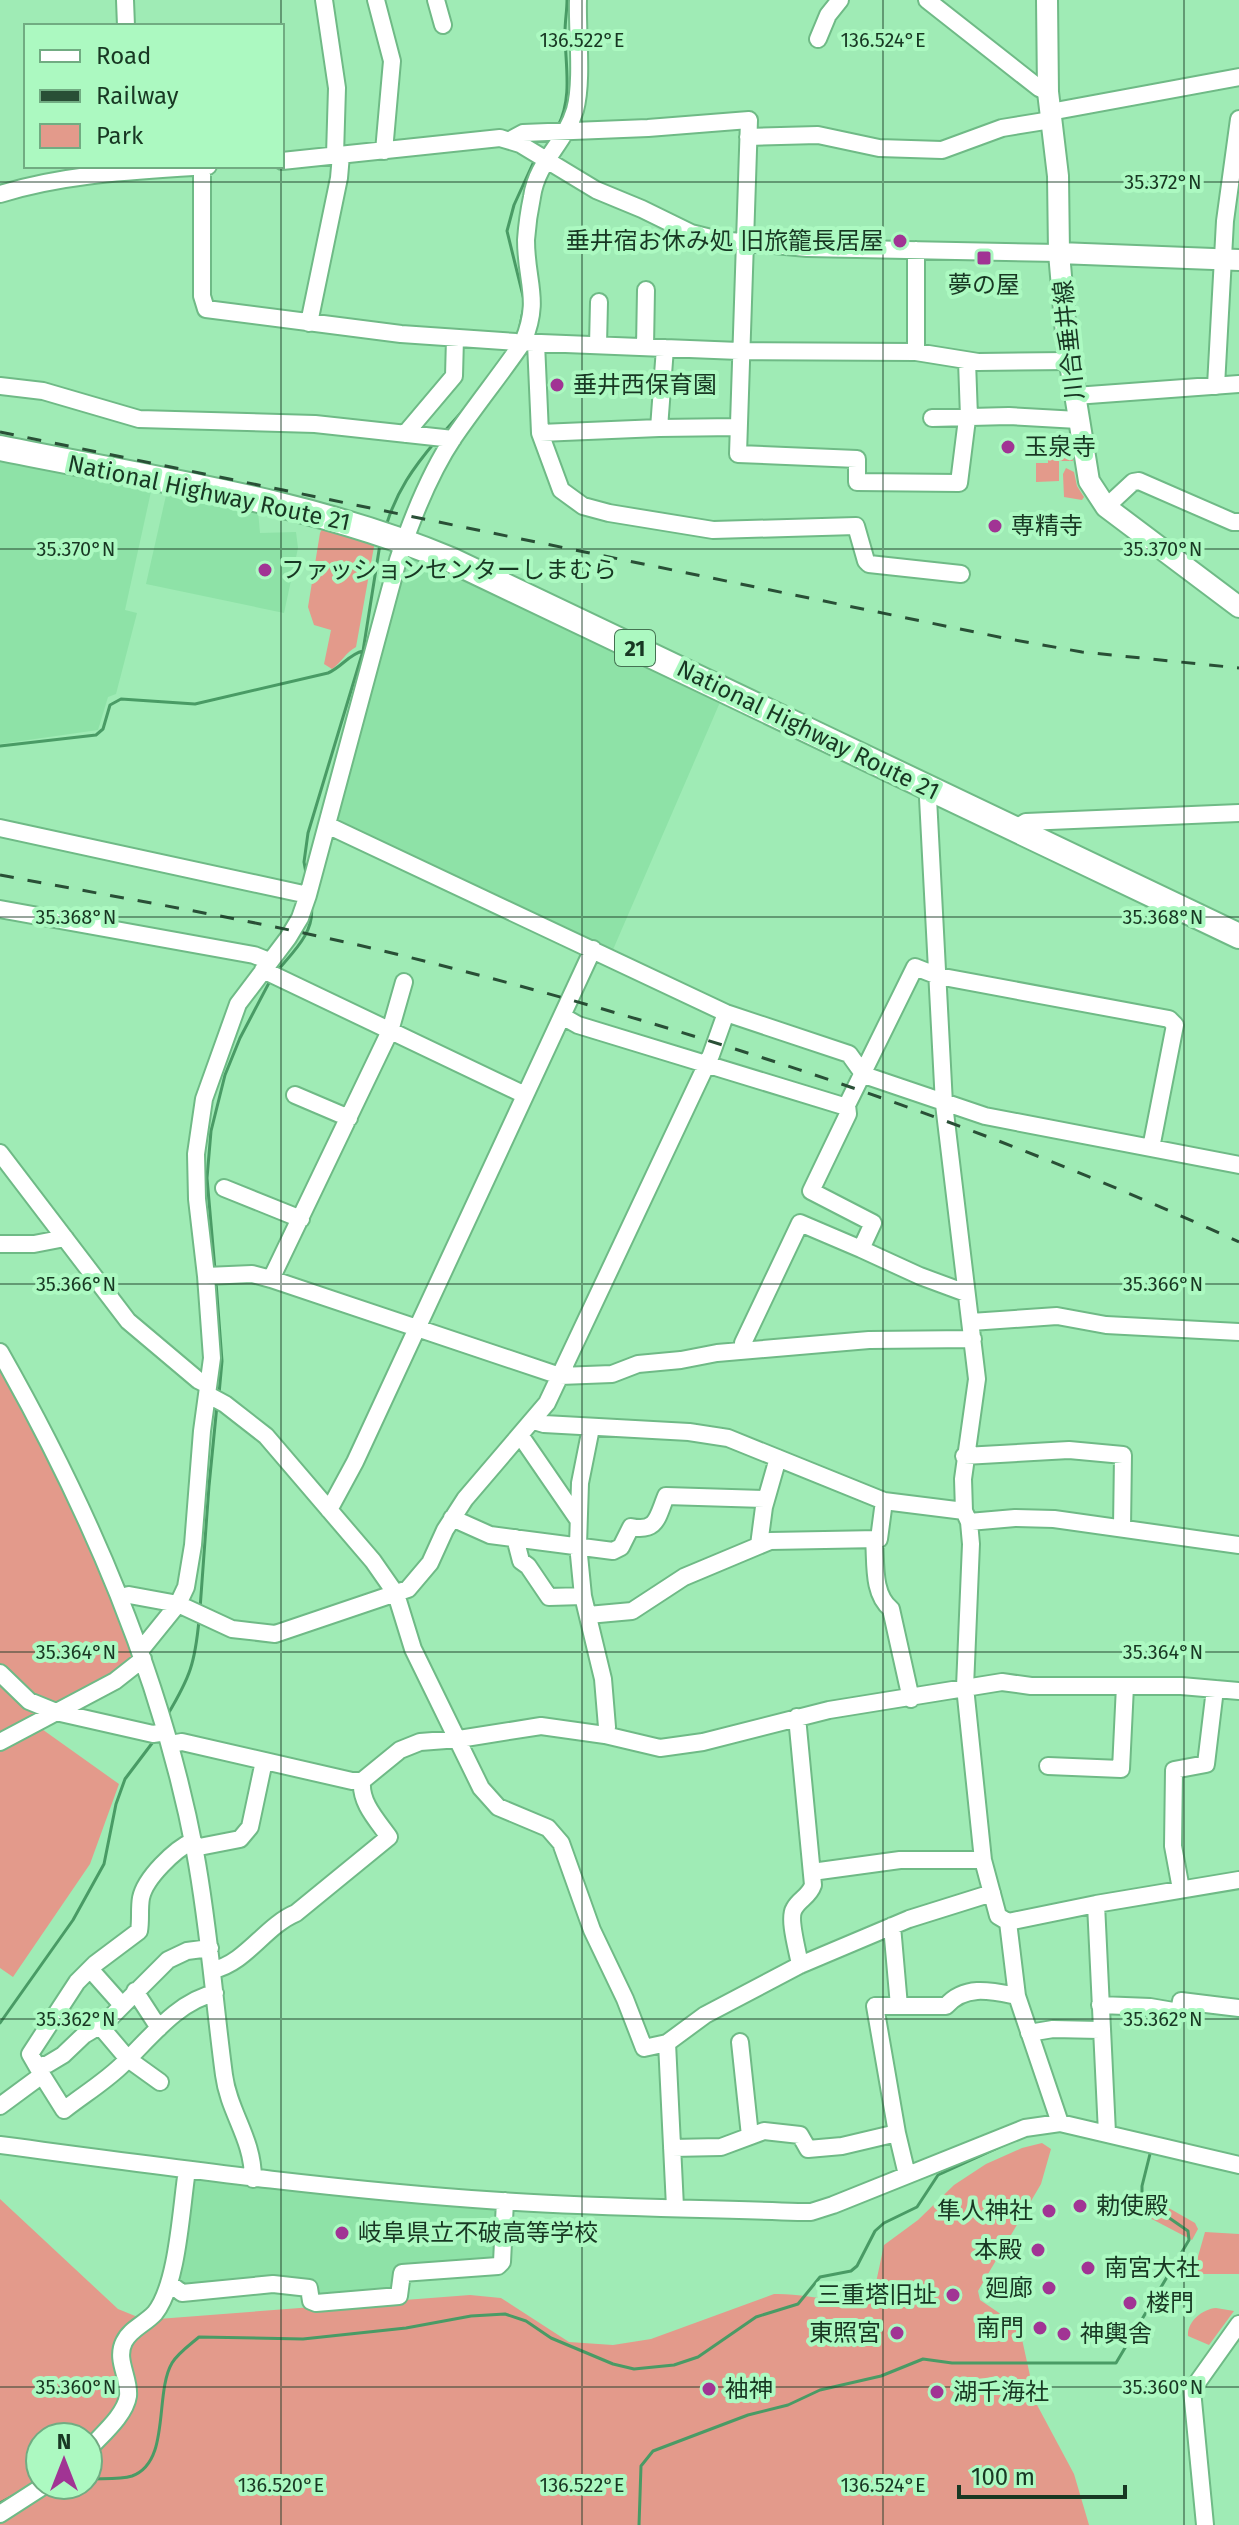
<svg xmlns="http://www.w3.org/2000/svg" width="1239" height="2525" font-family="'Fira Sans','Noto Sans JP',sans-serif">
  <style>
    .built { fill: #8ee2a7 }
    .green { fill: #e39a8b; fill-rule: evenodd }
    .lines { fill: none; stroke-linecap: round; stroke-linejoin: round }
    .stream { stroke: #499b65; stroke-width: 3 }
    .minor-casing { stroke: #6fba86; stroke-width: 20 }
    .major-casing { stroke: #6fba86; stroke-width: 24 }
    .highway-casing { stroke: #6fba86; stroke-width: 28 }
    .minor { stroke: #fff; stroke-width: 16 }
    .major { stroke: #fff; stroke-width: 20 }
    .highway { stroke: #fff; stroke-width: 24 }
    .rail { stroke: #294f36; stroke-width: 3; stroke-dasharray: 14 14; stroke-linecap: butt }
    .ticks { fill: none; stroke: #183823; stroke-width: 2; stroke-opacity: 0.45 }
    .poi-dot { fill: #a13494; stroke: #acf9c1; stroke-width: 3 }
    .labels { text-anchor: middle; stroke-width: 8; stroke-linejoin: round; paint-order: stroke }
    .shield { fill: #acf9c1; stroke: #447252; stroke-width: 2 }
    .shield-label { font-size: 22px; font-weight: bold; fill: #183823 }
    .poi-label { font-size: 24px; fill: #183823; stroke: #acf9c1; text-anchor: start }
    .street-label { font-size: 24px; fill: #183823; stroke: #acf9c1 }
    .ticks-label { font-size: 20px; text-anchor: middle; fill: #183823; stroke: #acf9c1; stroke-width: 8; stroke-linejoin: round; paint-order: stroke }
  </style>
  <rect width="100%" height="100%" fill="#9febb5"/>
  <path class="built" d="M0,457L152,487L125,610L137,613L116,694L108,697L98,730L0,744Z
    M167,491L258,511L260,533L296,532L298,548L284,613L146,584Z
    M408,555L721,700L612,952L335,824Z
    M189,2178L502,2205L499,2262L400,2270L397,2294L319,2300L310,2285L184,2291L175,2284Z"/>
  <path class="green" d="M1048,456H1073V461H1059V481L1036,482V463H1048Z
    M1066,468L1074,472L1077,486L1084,497L1082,500L1064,497L1063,474Z
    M324,525L375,541L356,647C346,652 341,663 332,669L324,664L331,630L314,625L308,607L320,533Z
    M0,1371L90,1539L139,1653L128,1671L32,1722L119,1784L90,1864L13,1977L0,1968Z
    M1042,2143L1051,2149L1041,2184L978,2291L980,2300L1017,2325L1020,2330L1036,2403L1074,2474L1089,2525H0V2199L118,2309L145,2320L470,2295L501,2298L569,2342L613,2345L651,2339L774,2294C808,2293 840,2307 874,2292L884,2245L918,2220L954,2185L986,2164L1022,2148ZM40,2437H88V2485H40Z
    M1151,2193L1160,2203L1195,2223L1198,2229L1192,2240L1125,2205V2200Z
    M1205,2232L1239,2234V2274H1193Z
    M1216,2308L1234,2311L1209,2345L1188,2336C1187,2322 1202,2309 1216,2308Z"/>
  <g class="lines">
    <path class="stream" d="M558,126C573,97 565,64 565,32C565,21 567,11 567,0
      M524,300L507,231L514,205L535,159
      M519,331L523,311
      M443,433L467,406
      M387,523C397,491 413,468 435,442
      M0,746L96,735L103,729L110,705L121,699L195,704L328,673C342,667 349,654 363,651
      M306,873L304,862L308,833L363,651L380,544
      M278,970C294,951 316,931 311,904
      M215,1270L207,1178L211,1131L225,1075L240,1038L271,979
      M216,1282L222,1361L219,1394
      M200,1609L209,1486L217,1405
      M168,1714C190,1677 195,1663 199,1620
      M0,2023L73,1920L104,1864L116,1804L125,1779L153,1742
      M88,2479C101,2478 119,2480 132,2476C171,2462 154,2394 172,2363C178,2353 191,2344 199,2337L303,2339L406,2328L471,2316L505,2314L526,2321L551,2338L613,2364L634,2369L674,2365L698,2357L756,2317L798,2304L820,2277L851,2271L857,2266L875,2231L884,2223L917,2207L938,2175L1013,2141
      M0,2503L35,2484
      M639,2525L641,2466L653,2451L748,2415L788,2405L820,2390L881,2376L923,2359L952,2363H1116L1189,2240L1188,2231L1142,2199V2186L1151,2150"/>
    <g class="minor-casing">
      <path id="minor" d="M125,0L126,26
        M324,0L337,88L335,155
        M376,0L392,61L384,151
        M436,0L443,25
        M578,0C577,32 583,81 575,110C565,144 537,161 532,197C529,211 527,226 526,240C526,283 541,299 523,342C501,374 476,405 454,437C429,474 412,518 398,560L308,895L300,918L288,938L238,1004L204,1099L196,1154L197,1199L206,1276L252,1274L271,1279L560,1376L612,1374L638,1364L681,1360L717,1353L869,1340L973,1339
        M927,0L1039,88L1048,92
        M818,39L828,15L840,0
        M1050,112L1239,77
        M748,137L818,135L879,148L942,150L1002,128L1051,120
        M510,140L523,133L648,128L749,120L738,454L857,459V482L959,483L967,419L969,417L967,361
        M282,161L500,138L520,144L596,190L642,209L691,233L719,240L807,248L1059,253
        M202,166V296L206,309L401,334L516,342L739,351L916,352L978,362L1070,361
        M0,194C68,173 137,171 208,166
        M309,323L339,178L341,155
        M536,343L540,433L561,490L583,506L609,513L713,530L856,526L866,561L869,564L961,574
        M598,345L599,302
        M645,347L646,290
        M916,352V250
        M0,386L43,391L139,419L315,424L453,439
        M1216,386L1225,221L1239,119
        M1075,396L1239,384
        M932,418L1009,416L1078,420
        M659,428L665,348
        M540,433L659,428L737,427
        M405,434L454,376L455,338
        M1106,507L1133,482L1139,481L1233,522H1239
        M930,789L928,798L944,1104L977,1379L963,1479L964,1511L969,1522L971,1544L965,1687L983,1860L998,1916L1008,1922L1096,1904L1239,1880
        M327,825L726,1013L849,1054L864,1075L985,1116L1239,1165
        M0,828L308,895
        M1014,829L1026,822L1239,813
        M0,909L254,955L269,961
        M263,970L525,1095
        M562,1016L578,1025L840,1105H847L915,967L938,976L1169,1019L1175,1025L1151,1148
        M295,1095L349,1118
        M0,1153L128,1321L198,1380L208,1385
        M224,1188L301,1219
        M0,1244H34L65,1238
        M861,1249L920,1276L966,1293
        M271,1279L390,1031L404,982
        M971,1322L1057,1316L1106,1325L1239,1332
        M743,1351V1343L800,1223L861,1249L873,1223L811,1191L848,1114L847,1105
        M0,1352C89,1509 161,1674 195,1852C209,1926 214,2001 224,2075C229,2113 253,2138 253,2179
        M207,1396L212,1397L225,1404L266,1436L373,1561L396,1594L413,1649L481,1788L498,1807L548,1828L561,1843L592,1930L625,1999L644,2048L667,2043L705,2015L800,1965L909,1919L992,1893
        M534,1421L544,1424L689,1432L728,1438L884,1501L964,1511
        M591,1428L580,1483L578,1545L583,1596L603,1679L607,1727L605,1735
        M520,1435L577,1518
        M964,1456L1069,1450L1123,1455L1122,1528
        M329,1510L355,1462L593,949
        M452,1518L490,1535L613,1551L621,1547L631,1527C657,1532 657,1518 666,1496L766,1499
        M969,1522L1015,1518L1054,1519L1239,1545
        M515,1538L521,1561L528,1566L549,1597L583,1596
        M874,1539C876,1562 872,1594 891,1609L911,1699
        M759,1545L764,1507L778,1458
        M121,1597L129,1595L178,1604L232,1629L275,1634L408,1589L430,1563L445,1530L465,1499L547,1403L711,1055L726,1013
        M588,1615L632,1611L684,1577L770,1541L879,1539L884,1501
        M140,1651L178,1604L186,1587L193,1545L202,1431L212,1358L206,1276
        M0,1673L29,1701L56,1712L153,1734L166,1732
        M797,1717L813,1885C809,1897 799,1899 794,1909C788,1919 798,1952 800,1965
        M0,1742L115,1681L143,1659
        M170,1744L182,1742L352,1781H362L400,1750L420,1742L459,1739L541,1726L605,1735L660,1748L703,1742L829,1710L1002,1682L1031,1686H1181L1239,1691
        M1048,1766L1121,1769L1125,1686
        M194,1848L240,1839L250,1827L264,1761
        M812,1872L900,1860H983
        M1181,1889L1173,1846L1174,1770L1206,1764L1215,1689
        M1096,1904L1107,2133
        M1008,1922L1017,1996L1060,2123
        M892,1926L899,2006
        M90,1969L122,2005
        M213,1970C246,1963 265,1926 296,1913L389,1837C377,1820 360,1803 362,1781
        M135,1991L159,2028
        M1100,2005L1150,2007L1179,2012L1181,2001L1239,2008
        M100,2026L128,2059L160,2082
        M1029,2033L1053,2029L1100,2030
        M740,2042L750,2136
        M667,2043L675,2207
        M37,2066L48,2064L63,2055L84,2035L106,2022L168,1960L187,1951L210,1948
        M42,2075L30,2054L77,1982L95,1964L139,1931C141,1920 139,1909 141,1898C145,1878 175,1849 193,1841
        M0,2106L42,2075L64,2110C83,2095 106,2081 123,2064C150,2038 178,2001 215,1993
        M897,2133L875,2006H946C965,1984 992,1991 1017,1996
        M0,2145C167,2167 333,2190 501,2201C600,2208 699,2208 798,2212H811L833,2205L1025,2128L1060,2123L1239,2165
        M672,2148L721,2147L764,2131L800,2135L808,2149L842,2146L897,2133L907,2175
        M169,2283L182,2293L273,2284L309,2288L311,2301L316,2303L399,2296L402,2273L498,2266L502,2262L505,2201
        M88,2450C100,2436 125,2416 128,2396C130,2378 115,2360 124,2342C130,2329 145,2324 155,2313C178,2284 181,2208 187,2170
        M0,2514L45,2485
        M1205,2525L1192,2390L1239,2324"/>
    </g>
    <g class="major-casing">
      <path id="major" d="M1047,0L1048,92L1058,176L1059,253L1067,345L1089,481L1106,507L1239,607
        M1059,253L1239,260"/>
    </g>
    <g class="highway-casing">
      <path id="highway" d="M0,448C151,479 308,500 451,560L1239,936"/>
    </g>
    <use href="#minor" class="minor"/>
    <use href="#major" class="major"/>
    <use href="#highway" class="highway"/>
    <path class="rail" d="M0,432L1004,638L1082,652L1239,668
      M0,875C132,900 265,922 396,954C684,1025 969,1118 1239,1242"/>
  </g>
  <path class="ticks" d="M281,0V26M582,0V2525M883,0V2525M1184,0V2525M281,166V2525M0,182H1239M0,549H1239M0,917H1239M0,1284H1239M0,1652H1239M0,2019H1239M0,2387H1239"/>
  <g class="poi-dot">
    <circle cx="900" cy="241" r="8"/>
    <rect x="976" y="250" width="16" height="16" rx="4"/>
    <circle cx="557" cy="385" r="8"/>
    <circle cx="1008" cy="447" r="8"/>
    <circle cx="995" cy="526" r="8"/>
    <circle cx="265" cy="570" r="8"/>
    <circle cx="1080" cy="2206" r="8"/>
    <circle cx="1049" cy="2211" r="8"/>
    <circle cx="342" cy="2233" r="8"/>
    <circle cx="1038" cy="2250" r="8"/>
    <circle cx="1088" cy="2268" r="8"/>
    <circle cx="1049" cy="2288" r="8"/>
    <circle cx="953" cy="2295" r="8"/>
    <circle cx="1130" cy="2303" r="8"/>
    <circle cx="1040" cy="2328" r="8"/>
    <circle cx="897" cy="2333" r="8"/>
    <circle cx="1064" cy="2334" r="8"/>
    <circle cx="709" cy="2389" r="8"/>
    <circle cx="937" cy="2392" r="8"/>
  </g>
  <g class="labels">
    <rect class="shield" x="615" y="630" width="40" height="36" rx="6"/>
    <g class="shield-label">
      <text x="635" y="656">21</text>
    </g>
    <g class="poi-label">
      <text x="884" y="249" text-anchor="end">垂井宿お休み処 旧旅籠長居屋</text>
      <text x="984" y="293" text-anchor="middle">夢の屋</text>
      <text x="573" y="393">垂井西保育園</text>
      <text x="1024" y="455">玉泉寺</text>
      <text x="1011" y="534">専精寺</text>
      <text x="281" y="578">ファッションセンターしまむら</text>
      <text x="1096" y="2214">勅使殿</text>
      <text x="1033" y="2219" text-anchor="end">隼人神社</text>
      <text x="358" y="2241">岐阜県立不破高等学校</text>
      <text x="1022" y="2258" text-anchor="end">本殿</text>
      <text x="1104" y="2276">南宮大社</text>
      <text x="1033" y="2296" text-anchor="end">廻廊</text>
      <text x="937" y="2303" text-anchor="end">三重塔旧址</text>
      <text x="1146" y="2311">楼門</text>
      <text x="1024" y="2336" text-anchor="end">南門</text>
      <text x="881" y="2341" text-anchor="end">東照宮</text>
      <text x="1080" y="2342">神輿舎</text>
      <text x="725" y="2397">袖神</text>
      <text x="953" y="2400">湖千海社</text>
    </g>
    <g class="street-label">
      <text transform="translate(1069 340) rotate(-96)" y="8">川合垂井線</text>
      <text transform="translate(209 493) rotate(12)" y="8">National Highway Route 21</text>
      <text transform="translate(808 730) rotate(26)" y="8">National Highway Route 21</text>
    </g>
  </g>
  <g class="ticks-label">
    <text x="582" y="47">136.522°E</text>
    <text x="883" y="47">136.524°E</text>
    <text x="1163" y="189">35.372°N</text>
    <text x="76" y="556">35.370°N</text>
    <text x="1163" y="556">35.370°N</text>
    <text x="76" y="924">35.368°N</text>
    <text x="1163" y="924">35.368°N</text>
    <text x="76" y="1291">35.366°N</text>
    <text x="1163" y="1291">35.366°N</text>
    <text x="76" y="1659">35.364°N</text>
    <text x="1163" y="1659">35.364°N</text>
    <text x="76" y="2026">35.362°N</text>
    <text x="1163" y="2026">35.362°N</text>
    <text x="76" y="2394">35.360°N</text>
    <text x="1163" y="2394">35.360°N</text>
    <text x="281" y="2492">136.520°E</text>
    <text x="582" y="2492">136.522°E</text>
    <text x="883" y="2492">136.524°E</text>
  </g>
  <rect x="24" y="24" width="260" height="144" fill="#acf9c1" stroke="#71ac82" stroke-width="2"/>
  <rect x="40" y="50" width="40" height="12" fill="#ffffff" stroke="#71ac82" stroke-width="2"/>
  <text x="96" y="64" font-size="24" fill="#183823">Road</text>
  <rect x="40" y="90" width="40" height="12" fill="#294f36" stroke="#71ac82" stroke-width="2"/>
  <text x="96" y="104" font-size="24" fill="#183823">Railway</text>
  <rect x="40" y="124" width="40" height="24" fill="#e39a8b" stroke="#71ac82" stroke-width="2"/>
  <text x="96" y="144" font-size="24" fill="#183823">Park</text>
  <g transform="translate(64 2461)"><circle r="38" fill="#acf9c1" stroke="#71ac82" stroke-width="2"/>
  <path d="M0-6L14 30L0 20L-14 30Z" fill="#a13494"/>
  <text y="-12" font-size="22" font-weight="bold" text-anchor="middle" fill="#183823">N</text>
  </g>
  <path d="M959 2485v12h166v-12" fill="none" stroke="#183823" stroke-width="4"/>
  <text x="971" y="2485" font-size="24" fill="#183823" stroke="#acf9c1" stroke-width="6" paint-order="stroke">100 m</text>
</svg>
